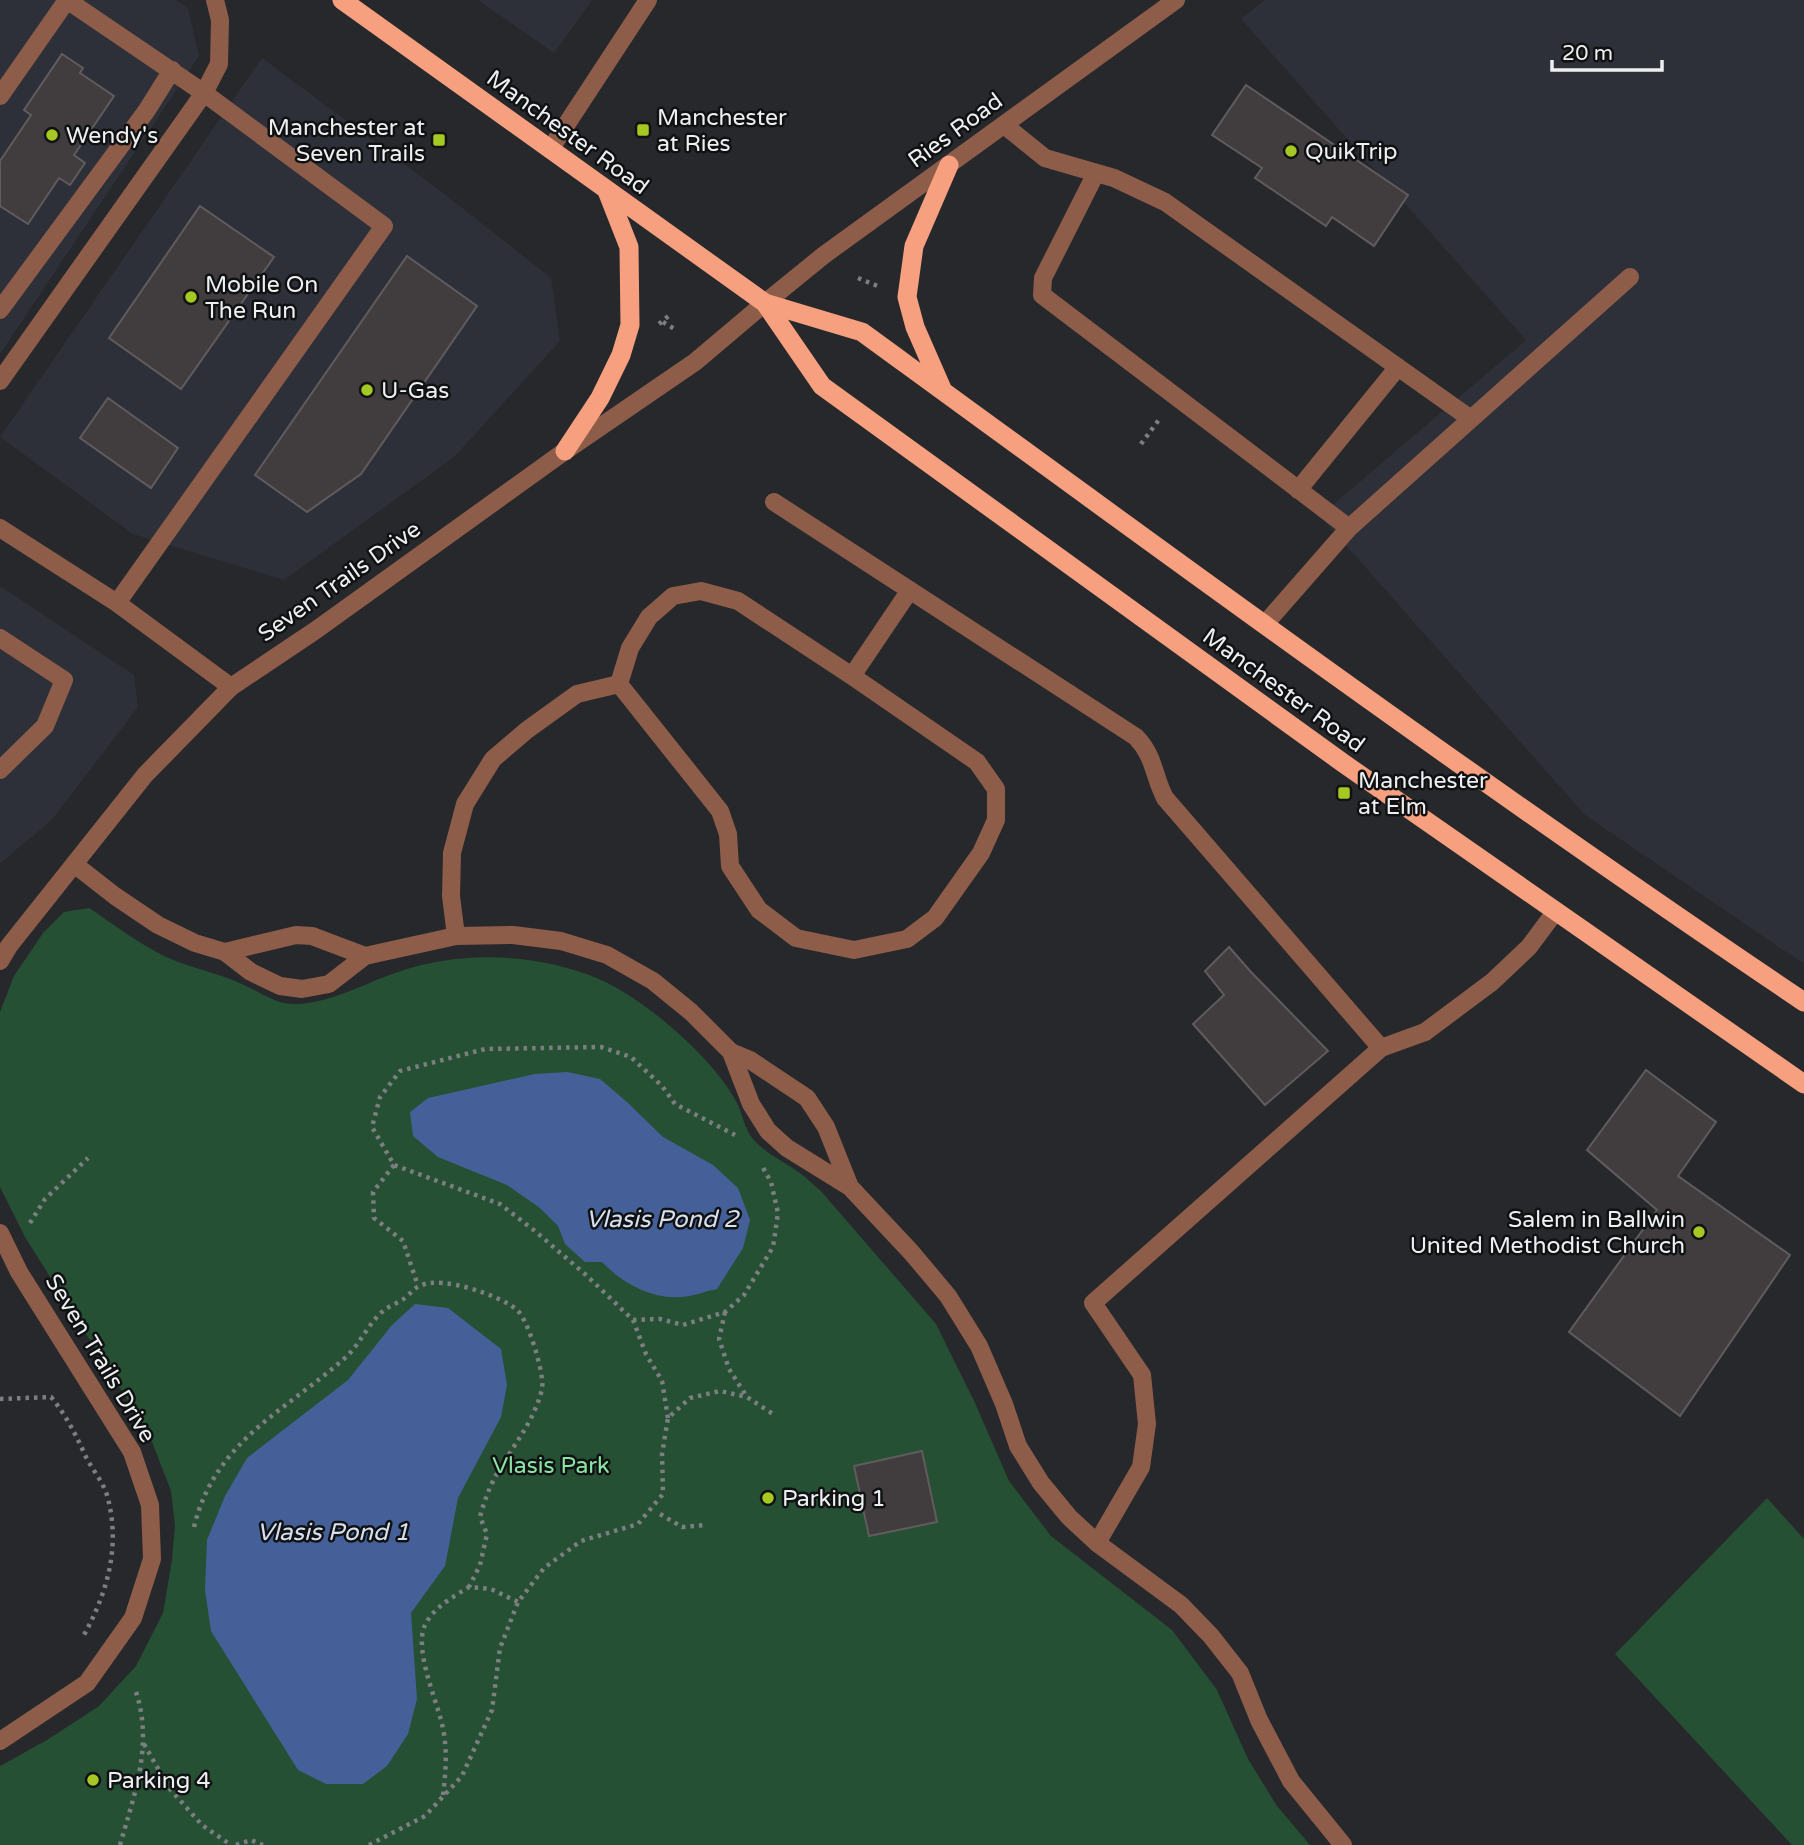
<svg xmlns="http://www.w3.org/2000/svg" width="1804" height="1845" font-family="'Varela Round',sans-serif">
  <style>
    .built { fill: #2e3039 }
    .green { fill: #255033 }
    .water { fill: #456098 }
    .building { fill: #413d3f; stroke: #605c5e; stroke-width: 2 }
    .lines { fill: none; stroke-linecap: round; stroke-linejoin: round }
    .path { stroke: #7d7e81; stroke-width: 4.5; stroke-dasharray: 3.5 5; stroke-linecap: butt }
    .service { stroke: #8d5d4a; stroke-width: 18 }
    .minor { stroke: #8d5d4a; stroke-width: 18 }
    .tertiary { stroke: #8d5d4a; stroke-width: 18 }
    .trunk { stroke: #f6a07f; stroke-width: 19 }
    .poi-dot { fill: #a5c823; stroke: #101112; stroke-width: 2.5 }
    .labels { text-anchor: middle; stroke-width: 5; stroke-linejoin: round; paint-order: stroke }
    .poi-label { font-size: 23px; fill: #eeeff1; stroke: #101112; text-anchor: start }
    .street-label { font-size: 23px; fill: #eeeff1; stroke: #101112 }
    .park-label { font-size: 23px; fill: #8ae5a5; stroke: #101112 }
    .water-label { font-size: 24px; font-style: italic; fill: #d7e0f1; stroke: #101112 }
  </style>
  <rect width="100%" height="100%" fill="#27282b"/>
  <path class="built" d="M0,0H176L188,8L199,56L0,354Z
    M478,0H592L554,53Z
    M1265,0H1804V964L1585,815L1320,516L1526,340L1241,19Z
    M262,58L447,196L551,278L560,341L454,457L284,580L133,534L0,437Z
    M0,586L134,675L138,707L51,821L0,863Z"/>
  <path class="green" d="M89,908C113,924 138,943 164,956C190,968 219,973 244,985C262,993 277,1005 298,1004C333,1002 365,983 398,972C461,950 538,953 599,979C644,998 713,1058 736,1101C743,1113 743,1127 753,1139C766,1154 785,1162 800,1173C807,1178 813,1185 820,1190L936,1324L975,1403L1009,1481L1051,1536L1172,1630L1217,1690L1248,1759L1277,1806L1310,1845H0V1766L47,1740L99,1706L136,1666L163,1613L172,1560L175,1525L171,1491L149,1434L25,1237L0,1187V1012L14,976L43,933L64,912Z
    M1767,1498L1804,1539V1845H1792L1615,1654Z"/>
  <path class="water" d="M567,1072L600,1079L627,1102L663,1137L713,1165L738,1188L750,1220L743,1248L717,1289C705,1291 692,1297 680,1297C651,1299 622,1283 602,1262H585L565,1244L558,1226L540,1208L507,1185L438,1157L413,1136L410,1112L428,1098L535,1074Z
    M415,1304L448,1308L501,1349L507,1385L501,1417L458,1498L445,1566L411,1613L417,1699L408,1734L387,1766L363,1784H326L298,1770L211,1631L205,1590L207,1540L225,1496L247,1458L348,1380L392,1325Z"/>
  <path class="building" d="M62,54L83,68L80,73L114,96L74,155L85,163L70,185L59,178L28,224L0,206V161L31,115L24,110Z
    M1246,85L1408,195L1374,246L1332,217L1326,226L1255,178L1262,168L1212,135Z
    M200,206L274,257L181,389L109,338Z
    M407,256L477,306L361,474L307,512L255,475Z
    M108,398L178,448L151,488L80,438Z
    M1229,947L1251,972L1328,1051L1265,1105L1193,1024L1224,995L1205,971Z
    M1646,1070L1716,1122L1678,1176L1790,1255L1680,1416L1569,1332L1657,1210L1587,1150Z
    M922,1451L937,1522L869,1536L854,1466Z"/>
  <g class="lines">
    <path class="path" d="M858,278L880,287
      M663,322L676,330
      M659,324L672,313
      M1141,444L1161,417
      M394,1165L373,1192L374,1218L403,1241L418,1286
      M30,1223L45,1199L88,1158
      M725,1312L719,1339L729,1369L747,1397
      M633,1320L660,1319L683,1325L725,1312L744,1295L773,1247L778,1213L771,1182L761,1164
      M0,1399L51,1397C66,1415 76,1435 86,1457C92,1469 103,1482 107,1495C121,1545 108,1591 84,1635
      M668,1418L662,1381L646,1354L633,1320L586,1275L535,1231L500,1204L394,1165L372,1127L380,1097L400,1071L485,1049L601,1047L631,1057L662,1086L675,1104L735,1135
      M660,1514L682,1527L705,1525
      M194,1527C215,1440 286,1411 346,1357C360,1344 368,1324 383,1311C389,1306 398,1303 405,1298C411,1293 415,1287 422,1285C442,1276 500,1295 517,1310C528,1319 545,1375 542,1389C535,1418 518,1439 503,1464C492,1480 485,1498 480,1517L487,1534L480,1565L469,1587L491,1589L518,1602
      M144,1744L169,1788L202,1825L231,1845
      M443,1795C446,1770 448,1746 441,1720C435,1697 414,1648 425,1625C434,1607 453,1597 469,1587
      M120,1845C135,1792 154,1743 135,1689
      M236,1845L251,1840L263,1845
      M369,1845L425,1816L462,1776L492,1710L500,1648L518,1602L544,1568L581,1541L638,1524L663,1494L662,1454L668,1418L690,1398L720,1391L747,1397L773,1414"/>
    <path class="service" d="M67,0L204,93L384,226L117,603
      M0,96L67,0
      M1004,125L1045,158L1114,178L1165,202L1471,419
      M1096,173L1043,278L1042,295L1349,528
      M0,310L147,110L172,70
      M0,381L204,93L219,64L220,20L215,0
      M1298,490L1398,367
      M774,502L1136,737C1155,757 1153,775 1165,798L1381,1048
      M0,528L117,603L231,687
      M701,591L738,601L852,676L977,762L996,789V820L981,853L935,918L907,939L854,950L796,938L759,910L730,866L728,834L720,811L619,684L630,648L649,617L673,596Z
      M1265,624L1349,528L1630,277
      M0,638L64,680L45,726L0,770
      M852,676L910,590
      M456,936L451,896L452,853L465,804L493,759L527,730L577,694L619,684
      M1097,1543L1141,1467L1147,1424L1142,1375L1093,1303L1381,1048L1425,1032"/>
    <path class="minor" d="M551,148L648,0
      M74,864L115,896L158,925L195,943L225,952L251,972L280,986L302,989L329,984L365,956L456,936L513,935L561,941L607,955L653,981L691,1012L731,1052L750,1060L807,1098L826,1127L850,1187
      M225,952L296,935L312,936L365,956
      M0,961L9,946L145,775L231,687L316,630L565,451L695,362L765,303
      M1425,1032L1492,982L1529,947L1555,912
      M731,1052L751,1104L768,1131L787,1148L850,1187L911,1252L948,1296L979,1346L1004,1404L1018,1446L1041,1483L1069,1517L1097,1543L1181,1605L1211,1636L1240,1673L1259,1720L1291,1781L1343,1845
      M0,1233L19,1272L132,1452L150,1505L152,1559L133,1618L87,1683L0,1741"/>
    <path class="tertiary" d="M765,303L824,255L1176,0"/>
    <path class="trunk" d="M342,0L765,303L862,332C1173,559 1484,787 1804,1002
      M765,303L822,386L1343,763L1804,1084
      M943,391L915,327L907,297L914,246L949,165
      M565,451L600,398L621,355L630,325L629,247L607,191"/>
  </g>
  <g class="poi-dot">
    <rect x="636" y="123" width="14" height="14" rx="3.5"/>
    <circle cx="52" cy="135" r="7"/>
    <rect x="432" y="133" width="14" height="14" rx="3.5"/>
    <circle cx="1291" cy="151" r="7"/>
    <circle cx="191" cy="297" r="7"/>
    <circle cx="367" cy="390" r="7"/>
    <rect x="1337" y="786" width="14" height="14" rx="3.5"/>
    <circle cx="1699" cy="1232" r="7"/>
    <circle cx="768" cy="1498" r="7"/>
    <circle cx="93" cy="1780" r="7"/>
  </g>
  <g class="labels">
    <g class="poi-label">
      <text x="657" y="125">Manchester<tspan x="657" dy="26">at Ries</tspan></text>
      <text x="425" y="135" text-anchor="end">Manchester at<tspan x="425" dy="26">Seven Trails</tspan></text>
      <text x="66" y="143">Wendy's</text>
      <text x="1305" y="159">QuikTrip</text>
      <text x="205" y="292">Mobile On<tspan x="205" dy="26">The Run</tspan></text>
      <text x="381" y="398">U-Gas</text>
      <text x="1358" y="788">Manchester<tspan x="1358" dy="26">at Elm</tspan></text>
      <text x="1685" y="1227" text-anchor="end">Salem in Ballwin<tspan x="1685" dy="26">United Methodist Church</tspan></text>
      <text x="782" y="1506">Parking 1</text>
      <text x="107" y="1788">Parking 4</text>
    </g>
    <g class="street-label">
      <text transform="translate(955 130) rotate(-36)" y="8">Ries Road</text>
      <text transform="translate(568 132) rotate(36)" y="8">Manchester Road</text>
      <text transform="translate(339 581) rotate(-35)" y="8">Seven Trails Drive</text>
      <text transform="translate(1284 690) rotate(36)" y="8">Manchester Road</text>
      <text transform="translate(101 1358) rotate(59)" y="8">Seven Trails Drive</text>
    </g>
    <g class="park-label">
      <text x="551" y="1473">Vlasis Park</text>
    </g>
    <g class="water-label">
      <text x="662" y="1227">Vlasis Pond 2</text>
      <text x="333" y="1540">Vlasis Pond 1</text>
    </g>
  </g>
  <path d="M1552 60v10h110v-10" fill="none" stroke="#eeeff1" stroke-width="3.5"/>
  <text x="1562" y="60" font-size="21" fill="#eeeff1" stroke="#101112" stroke-width="5" paint-order="stroke">20 m</text>
</svg>
